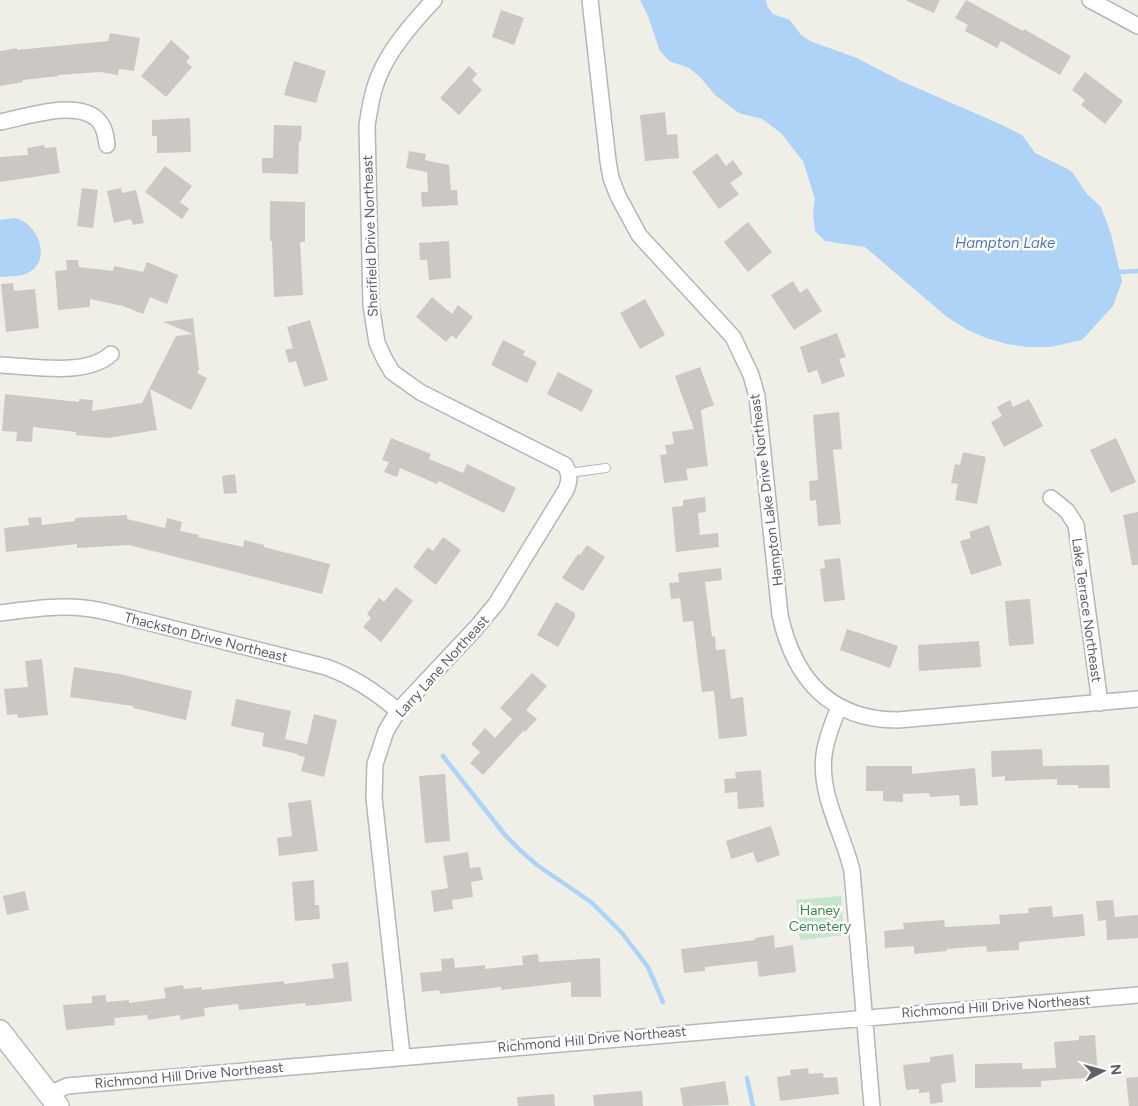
<svg xmlns="http://www.w3.org/2000/svg" width="1138" height="1106" font-family="Figtree,sans-serif">
  <style>
    .green { fill: #c6e4c9 }
    .water { fill: #afd2f7 }
    .lines { fill: none; stroke-linecap: round; stroke-linejoin: round }
    .stream { stroke: #afd2f7; stroke-width: 4.5 }
    .building { fill: #cbc8c4 }
    .lane-casing { stroke: #b4b6ba; stroke-width: 10 }
    .street-casing { stroke: #b4b6ba; stroke-width: 18 }
    .secondary-casing { stroke: #b6b8bd; stroke-width: 24 }
    .lane { stroke: #fff; stroke-width: 8 }
    .street { stroke: #fff; stroke-width: 15 }
    .secondary { stroke: #fff; stroke-width: 21 }
    .labels { text-anchor: middle; stroke-width: 5; stroke-linejoin: round; paint-order: stroke }
    .street-label { font-size: 14px; fill: #5f6166; stroke: #fff }
    .park-label { font-size: 14px; fill: #3f8548; stroke: #fff }
    .water-label { font-size: 15px; font-style: italic; fill: #5077b1; stroke: #fff }
  </style>
  <rect width="100%" height="100%" fill="#efeee7"/>
  <path class="green" d="M841,896L844,935L800,940L796,900Z"/>
  <path class="water" d="M640,0H766L767,6L773,14L790,20L801,35L810,41L857,58L901,81L1000,124L1022,135L1035,153L1066,168L1073,173L1087,194L1101,207L1111,234L1122,281L1113,306L1082,340L1050,347H1028L1007,344L986,338L966,329L947,317L865,247L825,241L815,231L813,214L815,199L803,161L781,133L762,119L739,113L715,95L701,78L689,68L669,61L660,51L648,16Z
    M15,218C36,222 52,257 31,271C23,277 10,276 0,277V220Z"/>
  <g class="lines">
    <path class="stream" d="M1120,272L1138,271
      M443,756L505,835L521,851L537,865L591,902L622,933L648,967L663,1002
      M747,1078L753,1106"/>
  </g>
  <path class="building" d="M905,0H940L934,13Z
    M966,0L1023,31L1024,29L1071,56L1060,75L1001,41L997,48L965,31L968,25L955,18Z
    M501,10L524,18L514,45L492,37Z
    M110,33L140,38L134,71L119,69L118,75L100,72L58,75L59,76L23,80V82L0,86V51L17,48V50L108,41Z
    M171,40L190,57L186,62L192,67L166,97L141,76Z
    M294,61L326,71L316,103L284,95Z
    M469,66L477,74L472,80L482,90L459,115L440,98Z
    M1085,72L1123,101L1105,124L1081,105L1085,100L1072,90Z
    M665,112L667,135L677,134L679,158L645,161L640,115Z
    M190,118L191,152L157,153V136H152V120Z
    M274,125L302,126L301,141H299L298,174L262,173V158H273Z
    M44,145L45,148L56,147L60,173L0,182V157L28,155L27,148Z
    M409,151L426,154L425,160L449,165L451,190H457L458,205L422,207L421,192H428L427,172L406,168Z
    M717,153L726,166L733,160L743,174L730,183L739,194L719,209L692,172Z
    M165,166L192,186L180,202L189,209L182,219L145,192Z
    M82,188L98,190L93,228L77,226Z
    M121,188L122,193L136,190L144,223L133,225L131,219L114,223L107,191Z
    M270,201L305,202V242H300L303,295L274,297L272,241H270Z
    M748,222L772,252L748,272L724,242Z
    M449,241L451,278L429,280L427,260H420L419,243Z
    M66,260H78L79,267L113,271L114,266L143,272L147,262L178,275L167,304L150,297L143,314L123,306L90,299V307L58,310L55,271L67,270Z
    M793,281L800,293L807,288L822,311L794,330L771,295Z
    M13,283L14,291L35,289L39,328L6,332L1,284Z
    M432,297L452,314L458,305L473,317L456,339L452,335L446,342L416,317Z
    M645,299L665,335L640,349L620,313Z
    M193,318L199,369L197,373L207,378L191,410L150,389L157,430L108,438L76,435V432L33,427L32,442L16,441L17,432L2,431L5,394L79,402V399L93,400L92,411L142,403L176,336L193,334L163,322Z
    M310,320L328,380L304,387L296,361L289,363L285,350L293,348L287,327Z
    M837,333L846,357L839,359L845,376L822,384L817,370L808,373L800,347Z
    M503,340L525,351L523,355L537,362L527,383L491,365Z
    M700,367L714,405L701,410L708,466L686,469L688,480L664,483L660,455L667,454L665,445L674,444L672,432L694,429L675,376Z
    M558,372L593,390L582,412L547,394Z
    M1029,399L1043,426L1004,447L991,422L1002,416L997,407L1010,400L1013,407Z
    M839,412L842,449L833,450L841,524L818,526L816,500L810,501L809,481L818,480L813,415Z
    M391,438L431,454L429,459L463,473L467,464L516,488L504,513L439,481L437,484L400,468L397,477L384,472L389,462L382,460Z
    M1116,438L1136,482L1111,493L1090,450Z
    M963,452L986,457L977,504L955,500L958,484L951,483L955,464L960,465Z
    M235,474L237,493L224,494L222,476Z
    M705,497L706,512L698,513L700,535L718,533L719,547L676,552L672,507L683,506V500Z
    M1138,512V565H1132L1123,515Z
    M127,515V519L165,528L167,518L182,522L180,531L199,535L198,537L243,547L244,540L264,545V547L330,564L322,594L129,545L77,548V544L6,552L4,528L29,525L28,518L41,517L42,525L75,521V518Z
    M989,525L1002,565L971,575L960,541L971,538L969,532Z
    M443,537L461,550L436,585L413,567L428,547L433,551Z
    M587,545L605,557L583,591L562,578L578,554L580,555Z
    M840,558L845,600L824,602L820,569L825,568L824,560Z
    M721,568L722,580L705,582L712,637L715,636L716,650L725,649L731,699L743,697L747,736L719,739L714,691L702,692L693,621L683,622L680,598L671,599L669,583L679,582L678,573Z
    M396,587L413,601L381,642L363,627L371,618L367,614L379,598L384,602Z
    M1030,599L1034,644L1009,646L1005,601Z
    M556,602L575,613V617L558,647L537,635Z
    M847,629L898,646L890,668L840,650Z
    M979,641L981,667L919,671L918,645Z
    M42,659L48,715L18,718L17,714L7,715L4,689L28,687L25,661Z
    M74,667L119,674L192,691L186,720L133,708V706L70,697Z
    M532,673L547,686L526,710L537,719L525,732L524,730L483,775L470,763L480,752L471,744L485,728L495,738L512,719L500,708Z
    M236,699L291,711L285,739L307,744L314,714L337,720L324,777L301,771L305,757L297,755L298,754L262,746L264,733L231,726Z
    M1042,749L1043,766L1109,765L1110,788H1078V785H1057V779L1005,781V776L992,777L991,751Z
    M866,766H912V774L975,768L978,805L960,806L959,795L930,797L929,793L903,794V802L883,801V791H866Z
    M761,770L764,807L738,809L737,792L725,793L724,779L736,778L735,772Z
    M445,774L450,841L425,843L419,776Z
    M311,800L318,851L279,856L277,838L292,836L288,803Z
    M771,826L780,855L757,863L753,852L731,859L726,841Z
    M468,852L470,868L480,867L483,880L471,882L473,897L452,900L453,909L434,912L431,891L448,888L443,856Z
    M314,880L315,905H319L320,919L295,921L292,882Z
    M25,891L29,910L7,915L3,896Z
    M1113,900L1115,917L1138,915V938L1107,940L1106,920L1098,921L1096,901Z
    M1052,906L1053,917L1083,914L1085,936L1019,942V950L987,952L986,946L946,949L947,951L914,954V946L885,948L884,931L904,929L903,923L944,920L945,927L1000,924L999,915L1029,913L1028,908Z
    M774,935L775,948L793,945L796,972L759,977L757,961L705,967V971L684,973L681,949L755,940V938Z
    M538,954L539,962L600,958L601,997H571V982L501,990V987L440,994L439,990L422,992L420,973L442,971L441,959L454,958L455,968L485,965V969L523,965L522,956Z
    M348,962L352,1001L306,1006L305,1003L239,1010L238,1004L204,1008L205,1016L180,1020V1015L148,1020L147,1015L114,1018L115,1025L66,1030L63,1005L92,1003V996L106,995V1002L129,1000V1003L166,998L164,988L183,985L184,989L201,987L202,990L284,981V984L334,978L332,964Z
    M1095,1035L1098,1077L1041,1081V1087L975,1088V1064L1022,1063V1069L1056,1068L1054,1042L1079,1040V1036Z
    M953,1054L956,1082L941,1084L943,1102L930,1104L929,1092L919,1093V1089L906,1090L903,1065L930,1062V1057Z
    M808,1068L809,1074L823,1073L824,1078L837,1077L839,1094L780,1101L777,1077L791,1075L790,1070Z
    M1138,1077V1106H1129L1126,1078Z
    M725,1081L729,1105L683,1106L680,1088Z
    M642,1091L643,1106H594L593,1095Z
    M554,1094L555,1106H518L517,1097Z"/>
  <g class="lines">
    <g class="lane-casing">
      <path id="lane" d="M569,473L606,468"/>
    </g>
    <g class="street-casing">
      <path id="street" d="M590,0L608,161L611,178L618,196L639,235L733,337L751,375L757,396L780,615C794,679 830,720 898,720L1138,699
        M1090,0L1138,26
        M0,122C26,117 77,99 98,120C105,127 106,137 107,145
        M0,365C32,366 86,377 111,354
        M1051,498L1067,511L1076,525L1100,703
        M0,613C37,608 71,603 107,612L326,667C354,677 376,692 398,711
        M839,707C833,722 826,738 824,755C819,796 843,832 852,871L872,1106
        M402,1055L374,798L375,764L386,731L398,711L476,628L496,604L566,490C570,480 570,474 565,465L420,392L392,372L384,358L377,343L371,305L367,126C370,106 373,87 382,69C393,45 416,19 434,0
        M49,1094L67,1086C424,1053 781,1022 1138,995"/>
    </g>
    <g class="secondary-casing">
      <path id="secondary" d="M0,1031L58,1106"/>
    </g>
    <use href="#lane" class="lane"/>
    <use href="#street" class="street"/>
    <use href="#secondary" class="secondary"/>
  </g>
  <g class="labels">
    <g class="street-label">
      <text transform="translate(370 236) rotate(-92)" y="5">Sherifield Drive Northeast</text>
      <text transform="translate(766 490) rotate(-97)" y="5">Hampton Lake Drive Northeast</text>
      <text transform="translate(1087 610) rotate(82)" y="5">Lake Terrace Northeast</text>
      <text transform="translate(206 637) rotate(14)" y="5">Thackston Drive Northeast</text>
      <text transform="translate(442 666) rotate(-48)" y="5">Larry Lane Northeast</text>
      <text transform="translate(996 1006) rotate(-4)" y="5">Richmond Hill Drive Northeast</text>
      <text transform="translate(592 1039) rotate(-5)" y="5">Richmond Hill Drive Northeast</text>
      <text transform="translate(189 1075) rotate(-5)" y="5">Richmond Hill Drive Northeast</text>
    </g>
    <g class="park-label">
      <text x="820" y="915">Haney<tspan x="820" dy="16">Cemetery</tspan></text>
    </g>
    <g class="water-label">
      <text x="1005" y="248">Hampton Lake</text>
    </g>
  </g>
  <g transform="translate(1103 1071) rotate(84)" stroke="#ffffff" stroke-width="4" paint-order="stroke">
  <path d="M0-4L9 19L0 12L-9 19Z" fill="#5f6166"/>
  <text y="-8" font-size="14" font-weight="bold" text-anchor="middle" fill="#5f6166">N</text>
  </g>
</svg>
